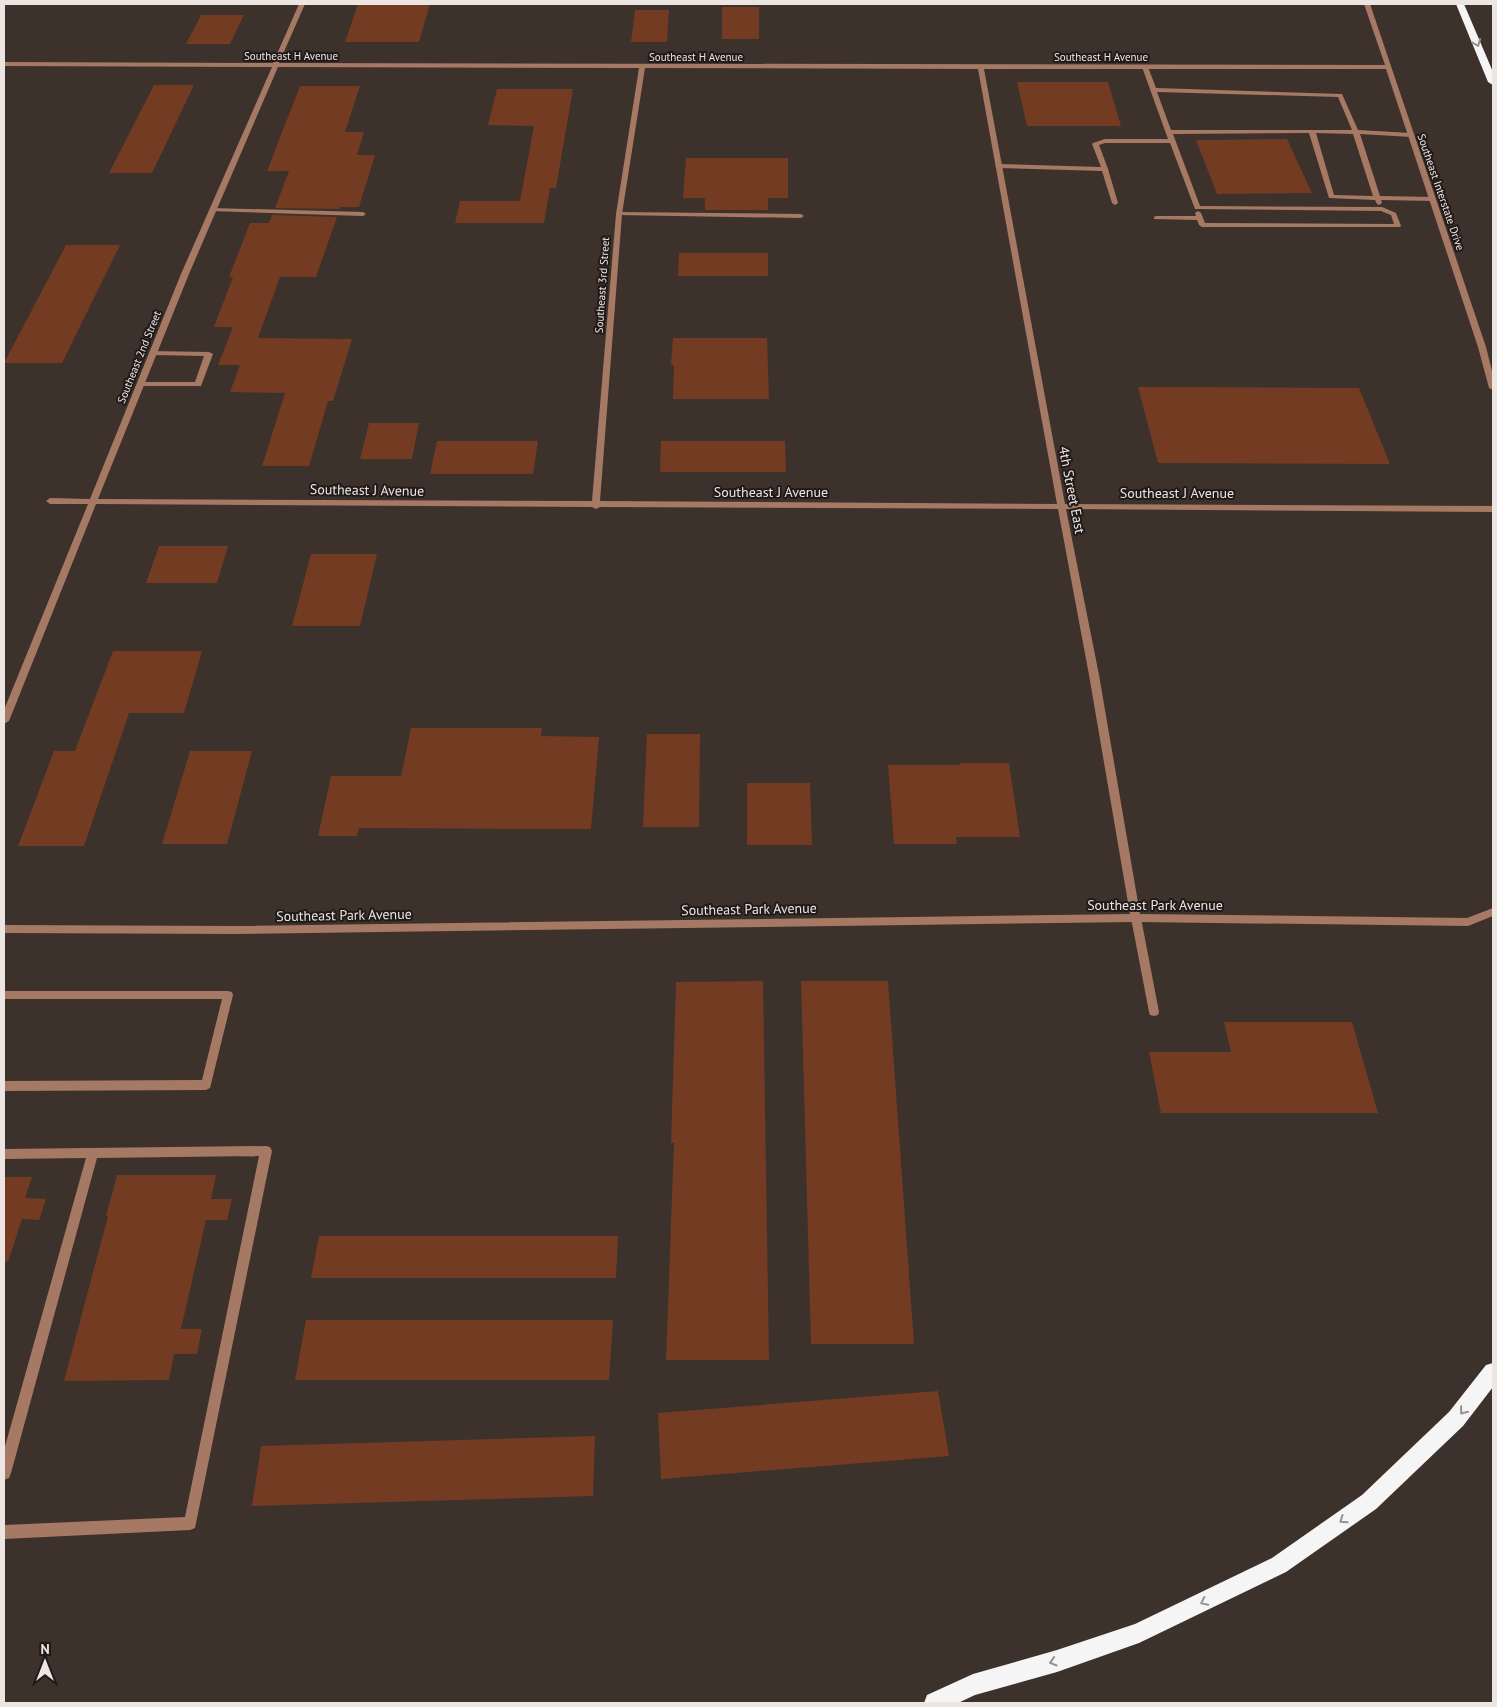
<svg xmlns="http://www.w3.org/2000/svg" width="1497" height="1707" font-family="'PT Sans',sans-serif">
  <style>
    .building { fill: #723b22 }
    .lines { fill: none; stroke-linecap: round; stroke-linejoin: round }
    .service { fill: #a67964; fill-rule: evenodd }
    .minor { fill: #a67964; fill-rule: evenodd }
    .motorway { fill: #f5f5f5; fill-rule: evenodd }
    .oneway { stroke: #959292 }
    .labels { text-anchor: middle; stroke-width: 4; stroke-linejoin: round; paint-order: stroke }
    .far-street-label { font-size: 11px; fill: #ede5e1; stroke: #201a18 }
    .street-label { font-size: 14px; fill: #ede5e1; stroke: #201a18 }
  </style>
  <rect width="100%" height="100%" fill="#3d312c"/>
  <path class="building" d="M358,4H430L419,42H345Z
    M722,7H759V39H722Z
    M635,10H669L667,42H631Z
    M201,15H244L230,44H186Z
    M1017,82H1108L1121,126H1027Z
    M154,85H194L152,173H109Z
    M300,86H360L345,132H364L357,155H375L359,207H340L339,209L275,208L289,171H267Z
    M497,89H573L556,188H550L544,223H455L460,201H520L534,126L488,125Z
    M1287,139L1312,193L1217,194L1196,140Z
    M686,158H788V198H768V210H705V198H683Z
    M272,215L337,217L316,277H280L258,338L352,339L333,401H328L309,466H262L285,393L230,392L240,365H218L233,327H214L233,277H229L250,223H269Z
    M66,245H120L62,363H4Z
    M679,253H768V276H678Z
    M673,338H767L769,399H673L674,365H671Z
    M1138,387L1359,388L1390,464L1158,463Z
    M369,423H419L412,459H360Z
    M437,441H538L533,474H430Z
    M661,441H785L786,472H660Z
    M159,546H228L217,583H146Z
    M311,554H377L360,626H292Z
    M113,651H202L184,713H129L84,846H18L54,751H75Z
    M411,728H542L541,736L599,737L591,829L359,828L357,836H318L331,776H401Z
    M647,734H700L699,827H643Z
    M190,751H252L227,844H162Z
    M960,763H1009L1020,837H956L957,844H894L888,765H960Z
    M747,783H810L812,845H747Z
    M763,981L769,1360H666L674,1143H671L676,982Z
    M801,981H888L914,1344H811Z
    M1224,1022H1352L1378,1113H1161L1149,1052H1231Z
    M117,1175H216L211,1199H232L227,1220H206L181,1329H202L197,1354H174L169,1380L64,1381L108,1216H106Z
    M4,1177H32L25,1198L46,1199L39,1220L22,1219L8,1262L4,1261Z
    M319,1236H618L616,1278H311Z
    M306,1320H613L609,1380H295Z
    M938,1391L949,1456L661,1479L658,1413Z
    M595,1436L593,1496L252,1506L261,1446Z"/>
  <g class="lines">
    <path class="service" d="M1145,65L1148,67L1156,88L1342,94L1358,130L1411,133L1414,135L1411,137L1360,134L1380,196L1433,197L1436,199L1433,201L1381,200L1382,203L1379,205L1377,204L1375,200L1329,198L1309,133L1173,134L1200,206L1382,207L1396,213L1401,226L1400,227H1202L1199,225L1197,220L1154,219V217L1156,216H1196L1195,213L1198,211L1201,213L1205,223L1394,224L1391,215L1381,211L1195,209L1170,143H1105L1099,145L1108,169L1118,203L1115,205L1112,203L1102,171L998,168L995,166L998,164L1101,167L1092,144L1093,143L1105,139H1168L1142,67ZM1157,92L1338,97L1352,130H1171ZM1316,133L1353,134L1373,196L1334,195Z
      M212,208L363,212L366,214L363,216L210,211L209,210Z
      M619,212L801,214L804,216L801,218L617,215L616,214Z
      M150,351L209,352L213,354L201,386H138V382H195L204,356L153,355L149,353Z
      M1136,914L1140,915L1141,918L1159,1012L1158,1015L1154,1016L1150,1015L1149,1012L1131,918L1132,915Z
      M4,991H228L232,992L233,995L210,1088L206,1090L4,1091V1081L202,1080L222,999H4Z
      M266,1146L270,1147L272,1151L195,1528L190,1530L4,1539V1525L185,1517L259,1156L97,1158L11,1473L9,1478L4,1480V1450L86,1158L4,1159V1149Z"/>
    <path class="minor" d="M299,4H305L279,63L1385,65L1364,4H1370L1486,347L1493,375V390L1489,388L1478,347L1386,69H984L1065,504L1493,506V512L1066,509L1099,675L1140,914L1467,918L1493,908V916L1468,926L1136,922L235,934L4,933V925L235,926L1130,914L1089,675L1058,509L600,507L596,509L592,507L96,504L9,721L4,724V710L88,504H50L46,501L50,498L90,499L181,274L272,67L4,66V62L273,63ZM278,67L639,68L616,214L592,501L98,499L189,274ZM645,68L978,69L1057,504L600,501L622,214Z"/>
    <path class="motorway" d="M1456,4H1464L1493,72V85L1488,82Z
      M1493,1363V1387L1463,1426L1376,1509L1286,1572L1139,1643L1057,1672L975,1695L958,1703H924L927,1695L973,1674L1057,1650L1135,1624L1272,1558L1362,1495L1449,1412L1486,1365Z"/>
  </g>
  <defs><path id="oneway-chevron" d="M-2-3.5L2.5 0L-2 3.5" fill="none" stroke-width="1.6" stroke-linecap="round" stroke-linejoin="round" transform="scale(1.25)"/></defs>
  <g class="oneway">
    <use href="#oneway-chevron" transform="translate(1477 43) rotate(67)"/>
    <use href="#oneway-chevron" transform="translate(1463 1411) rotate(128)"/>
    <use href="#oneway-chevron" transform="translate(1343 1520) rotate(145)"/>
    <use href="#oneway-chevron" transform="translate(1204 1602) rotate(154)"/>
    <use href="#oneway-chevron" transform="translate(1053 1662) rotate(163)"/>
  </g>
  <g class="labels">
    <g class="far-street-label">
      <text x="291" y="60">Southeast H Avenue</text>
      <text x="696" y="61">Southeast H Avenue</text>
      <text x="1101" y="61">Southeast H Avenue</text>
      <text transform="translate(1441 192) rotate(71)" y="4">Southeast Interstate Drive</text>
      <text transform="translate(602 285) rotate(-86)" y="4">Southeast 3rd Street</text>
      <text transform="translate(139 357) rotate(-68)" y="4">Southeast 2nd Street</text>
    </g>
    <g class="street-label">
      <text transform="translate(367 490) rotate(1)" y="5">Southeast J Avenue</text>
      <text transform="translate(1072 490) rotate(79)" y="5">4th Street East</text>
      <text x="771" y="497">Southeast J Avenue</text>
      <text x="1177" y="498">Southeast J Avenue</text>
      <text x="1155" y="910">Southeast Park Avenue</text>
      <text transform="translate(749 909) rotate(-1)" y="5">Southeast Park Avenue</text>
      <text transform="translate(344 915) rotate(-1)" y="5">Southeast Park Avenue</text>
    </g>
  </g>
  <rect width="1497" height="1707" fill="none" stroke="#ede5e1" stroke-width="10"/>
  <g transform="translate(45 1662)" stroke="#201a18" stroke-width="4" paint-order="stroke">
  <path d="M0-4L9 19L0 12L-9 19Z" fill="#ede5e1"/>
  <text y="-8" font-size="14" font-weight="bold" text-anchor="middle" fill="#ede5e1">N</text>
  </g>
</svg>
